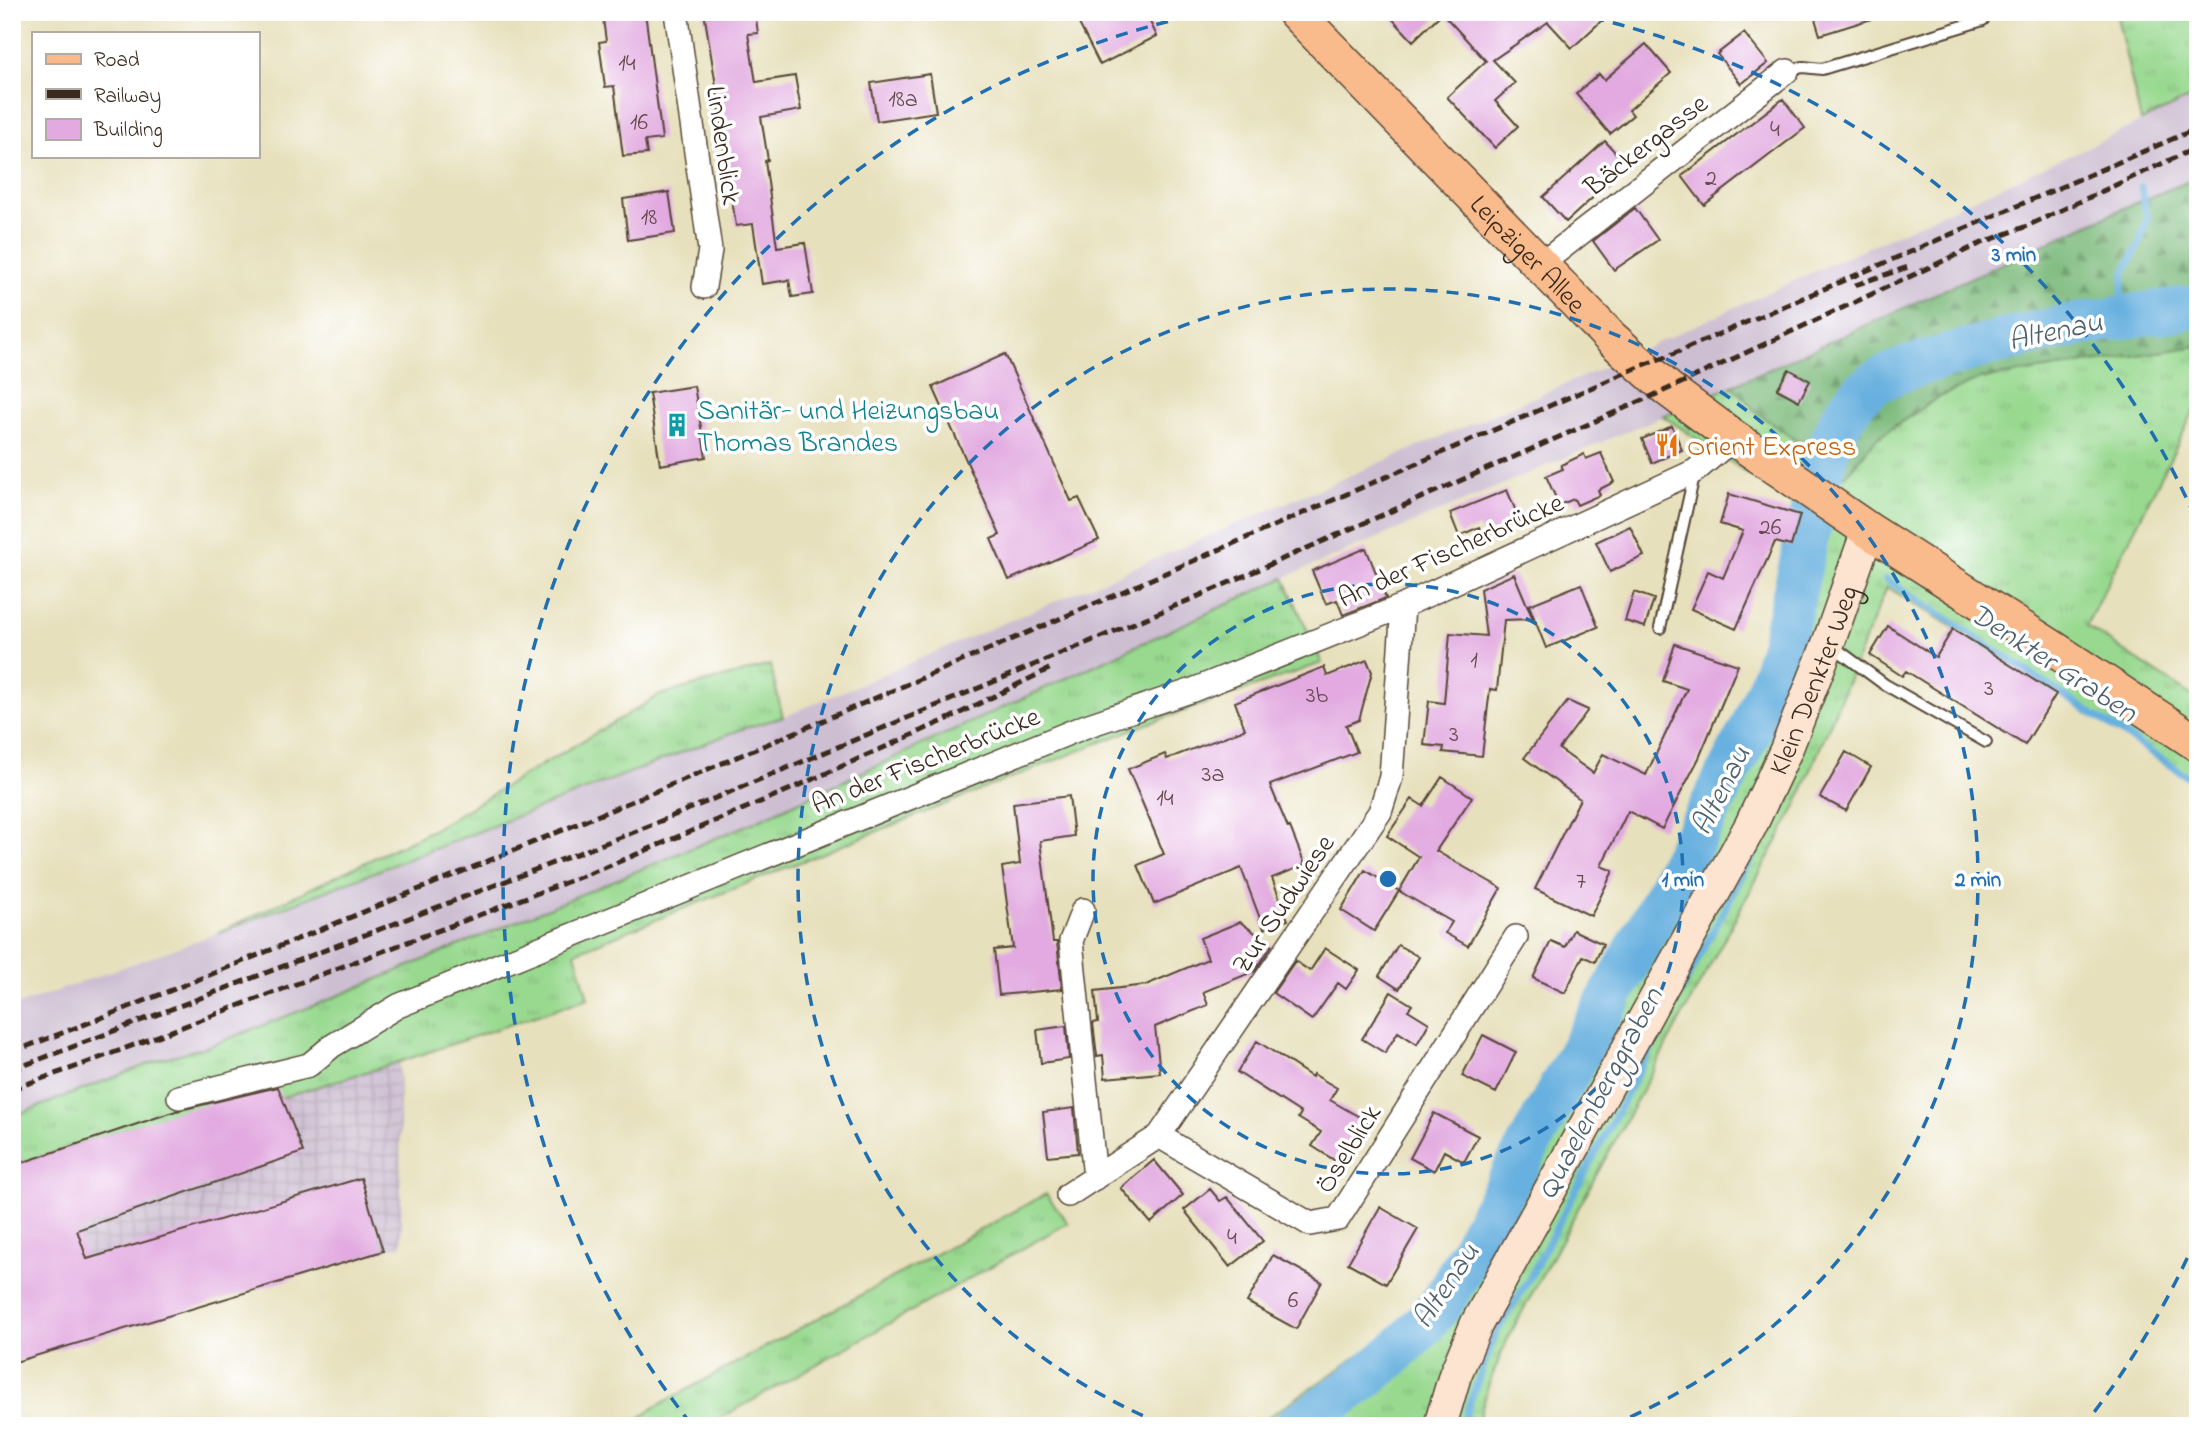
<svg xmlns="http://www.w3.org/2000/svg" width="2210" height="1438" font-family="'Indie Flower',sans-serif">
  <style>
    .industrial { fill: url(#industrial-grid) }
    .railway { fill: #cdbed2 }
    .grass { fill: url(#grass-tufts); stroke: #6a8256; stroke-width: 2 }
    .forest { fill: url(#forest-firs); stroke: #5a724c; stroke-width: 2 }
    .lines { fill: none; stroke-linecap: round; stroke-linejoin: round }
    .stream { stroke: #68b0df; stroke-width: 7 }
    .river { stroke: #68b0df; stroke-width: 44 }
    .building { fill: #e2aae0 }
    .lane-casing { stroke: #554536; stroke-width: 14 }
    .street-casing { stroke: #554536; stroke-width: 26 }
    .secondary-casing { stroke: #554536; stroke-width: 35 }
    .primary-casing { stroke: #554536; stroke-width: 38 }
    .lane { stroke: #fff; stroke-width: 10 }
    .street { stroke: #fff; stroke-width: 23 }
    .secondary { stroke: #fde4d1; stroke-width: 32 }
    .primary { stroke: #fabb8c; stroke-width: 35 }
    .rail { stroke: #3b2a1e; stroke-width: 5; stroke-dasharray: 10 5; stroke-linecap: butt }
    .ring { fill: none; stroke: #1f6fb2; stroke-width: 3.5; stroke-dasharray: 12 9 }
    .labels { text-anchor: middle; stroke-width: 7; stroke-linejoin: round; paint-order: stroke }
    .number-label { font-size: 24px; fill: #654a4e }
    .street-label { font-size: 28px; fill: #3b2a1e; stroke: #fff }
    .culture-label { font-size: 28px; fill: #0d838f; stroke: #fff; text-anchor: start }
    .food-label { font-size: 28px; fill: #c56008; stroke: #fff; text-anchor: start }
    .water-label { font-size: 30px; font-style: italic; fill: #4d606b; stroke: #fff }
    .centre { fill: #1f6fb2; stroke: #fff; stroke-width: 3.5 }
    .ring-label { font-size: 21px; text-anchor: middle; font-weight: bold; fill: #1f6fb2; stroke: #fff; stroke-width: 7; stroke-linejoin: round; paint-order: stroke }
  </style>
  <defs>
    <pattern id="industrial-grid" width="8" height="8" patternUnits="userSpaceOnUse" patternTransform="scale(1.75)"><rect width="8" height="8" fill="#cdbed2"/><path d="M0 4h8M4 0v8" fill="none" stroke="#b1a3b4"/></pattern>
    <pattern id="grass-tufts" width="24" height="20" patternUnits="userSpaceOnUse" patternTransform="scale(1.75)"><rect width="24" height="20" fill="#98d98f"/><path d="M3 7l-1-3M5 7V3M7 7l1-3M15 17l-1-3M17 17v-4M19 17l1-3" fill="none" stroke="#84ba7b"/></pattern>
    <pattern id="forest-firs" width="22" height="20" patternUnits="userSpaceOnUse" patternTransform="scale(1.75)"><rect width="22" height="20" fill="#7ab97a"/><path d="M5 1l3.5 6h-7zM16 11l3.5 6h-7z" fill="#659763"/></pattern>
  </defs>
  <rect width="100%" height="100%" fill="#fff"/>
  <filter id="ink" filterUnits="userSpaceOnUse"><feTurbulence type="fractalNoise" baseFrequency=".0143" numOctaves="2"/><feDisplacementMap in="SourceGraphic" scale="14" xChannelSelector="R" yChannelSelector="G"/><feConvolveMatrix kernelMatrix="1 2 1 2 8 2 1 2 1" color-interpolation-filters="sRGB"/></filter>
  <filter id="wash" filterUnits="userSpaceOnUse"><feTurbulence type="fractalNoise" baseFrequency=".00686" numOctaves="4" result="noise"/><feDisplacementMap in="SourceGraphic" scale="28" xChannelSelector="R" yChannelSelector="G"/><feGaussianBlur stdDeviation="1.57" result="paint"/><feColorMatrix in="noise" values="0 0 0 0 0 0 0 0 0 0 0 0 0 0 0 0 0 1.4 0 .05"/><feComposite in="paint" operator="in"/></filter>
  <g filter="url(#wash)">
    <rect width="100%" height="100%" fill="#e7e0bc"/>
    <path class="industrial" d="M399,1062L402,1245L12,1363V1166L183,1110L274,1100Z"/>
    <path class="railway" d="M2198,94V178L2133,204L1663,416L1284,578L752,823L328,1000L210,1046L164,1058L12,1117V1007L218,933L742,729L783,717L1591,373L2094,144Z"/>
    <path class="grass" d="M2116,12H2198V94L2141,121Z
      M2198,346V403L2086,626L2198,700V786L2067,697L1887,587L1795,808L1508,1338L1488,1386L1477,1426H1255L1380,1341L1416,1304L1444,1265L1750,704L1762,676L1771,646L1807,514L1663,416L1732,386L1759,414L1845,476L1876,439L1937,398L1980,379Z
      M1284,578L1322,663L1141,726L575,952L588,998L399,1062L273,1100L183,1110L12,1166V1117L164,1058L210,1046L328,1000L752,823Z
      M770,665L783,717L742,729L218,933L430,831L660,695Z
      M1046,1194L1068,1223L748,1403L705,1426H629L655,1407Z"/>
    <path class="forest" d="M2197,178L2198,346L1980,379L1937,398L1876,439L1845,476L1759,414L1732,386L2133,204Z"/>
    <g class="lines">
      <path class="stream" d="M2122,316V288L2125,271L2139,245L2147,218L2141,187
        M1886,579L2198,783
        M1463,1426L1468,1407L1496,1333L1529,1279L1789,787"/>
      <path class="river" d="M1296,1426C1350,1391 1407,1351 1445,1298L1650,924L1750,731L1771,682L1783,643L1826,453C1837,426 1848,401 1873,384C1896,370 1923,363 1948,356C2029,331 2113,317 2198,307"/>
    </g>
    <g id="blocks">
      <path class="building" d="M602,12H645L662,139L645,141L647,154L623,156L614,86L605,87L599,42L606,41Z
        M704,12H755L758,33L748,34L756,82L795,76L801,110L761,117L768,160L765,161L777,247L805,243L813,294L792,297L789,280L762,284L753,224L736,226L721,130L723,129Z
        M1073,12H1145L1157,36L1100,65Z
        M1386,12H1611L1572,48L1548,22L1493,60L1515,83L1495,101L1518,126L1495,148L1447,97L1486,61L1442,13L1413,41Z
        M1813,12H1877L1878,17L1820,35Z
        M1744,33L1768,63L1741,84L1717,54Z
        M1646,44L1671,73L1629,110L1633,115L1610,134L1576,94L1599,74L1604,80Z
        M930,74L936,112L877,121L871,83Z
        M1783,99L1805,128L1704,205L1682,176Z
        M1605,141L1625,163L1608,179L1610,182L1566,222L1543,197Z
        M669,192L675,233L628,240L623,199Z
        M1635,208L1658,240L1614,270L1593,241Z
        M1005,354L1071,501L1079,498L1099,540L1009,580L991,539L1000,535L933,387Z
        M1789,369L1810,381L1799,401L1777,389Z
        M694,386L706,457L660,465L649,393Z
        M1672,426L1682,450L1652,463L1642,439Z
        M1601,453L1614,482L1598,490L1600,495L1577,505L1574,499L1559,505L1546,476L1563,469L1561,465L1584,454L1586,459Z
        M1507,490L1520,521L1483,537L1479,527L1459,536L1450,513Z
        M1729,494L1800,515L1791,546L1775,542L1736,629L1691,609L1708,571L1723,578L1743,531L1720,524Z
        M1630,526L1644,556L1610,572L1596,542Z
        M1366,548L1386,598L1343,615L1337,600L1326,604L1312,571Z
        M1514,574L1533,619L1504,620L1497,690L1490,689L1482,756L1443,752L1444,747L1424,745L1429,701L1444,703L1450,633L1486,636L1480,589Z
        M1581,584L1598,627L1546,648L1529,605Z
        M1634,592L1654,599L1645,627L1625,621Z
        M1888,626L1936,657L1953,629L2056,694L2025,745L1906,671L1902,676L1870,655Z
        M1675,644L1738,665L1699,758L1662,829L1628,811L1601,866L1613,871L1591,916L1535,889L1580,799L1524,758L1568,701L1588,710L1559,749L1593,773L1603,754L1646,775L1687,689L1663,681Z
        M1367,660L1372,672L1359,720L1346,725L1357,752L1270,785L1288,828L1290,827L1305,865L1272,878L1288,920L1264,929L1241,868L1154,904L1138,865L1164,854L1128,769L1165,754L1167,759L1245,729L1235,702L1324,667L1327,676Z
        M1846,752L1871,767L1846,811L1820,797Z
        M1442,777L1472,797L1436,851L1501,888L1468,946L1445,933L1452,922L1399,891L1419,857L1387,836L1412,799L1423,806Z
        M1069,796L1074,836L1040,841L1053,942H1057L1062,989L999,995L994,950L1013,948L1002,867L1020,864L1013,803Z
        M1365,870L1399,891L1374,931L1341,910Z
        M1240,922L1272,945L1255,971L1203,992L1208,1005L1155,1027L1160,1073L1105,1078L1103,1055L1097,1056L1093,1023L1098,1022L1095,991L1146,985L1208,959L1200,938Z
        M1573,930L1603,944L1595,962L1583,956L1565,993L1533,978L1551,941L1565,947Z
        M1398,945L1419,957L1399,989L1379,976Z
        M1325,948L1359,970L1346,989L1338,983L1312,1020L1273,993L1295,961L1310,971Z
        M1391,992L1412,1005L1408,1010L1429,1023L1417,1044L1398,1032L1385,1053L1362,1039Z
        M1066,1026L1069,1059L1041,1063L1037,1030Z
        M1483,1035L1516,1052L1496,1093L1462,1076Z
        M1257,1041L1312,1077L1313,1074L1337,1088L1330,1100L1368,1122L1342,1165L1312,1146L1321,1132L1298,1118L1301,1113L1237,1072Z
        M278,1087L303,1152L77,1230L87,1259L361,1178L383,1251L12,1363V1166L176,1111Z
        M1074,1108L1078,1153L1048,1156L1043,1112Z
        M1434,1113L1478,1136L1464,1162L1444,1151L1434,1171L1410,1158Z
        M1154,1160L1183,1195L1151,1223L1121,1188Z
        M1210,1189L1220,1201L1227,1197L1263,1241L1230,1267L1184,1210Z
        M1380,1207L1418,1229L1386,1284L1348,1263Z
        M1273,1255L1322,1282L1296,1329L1247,1302Z"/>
    </g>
  </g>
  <g filter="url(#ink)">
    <use href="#blocks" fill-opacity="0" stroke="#554536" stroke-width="2"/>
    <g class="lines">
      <g class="lane-casing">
        <path id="lane" d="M1787,71L1803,67L1822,69L1983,20
          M1660,628L1695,471
          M1831,645L1884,684L1986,742"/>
      </g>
      <g class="street-casing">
        <path id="street" d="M676,12L710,250L704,287
          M1540,265L1787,71
          M1083,910L1071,941L1095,1178
          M179,1097L309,1065L332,1046L398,1006L1086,726L1193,690L1403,606L1695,471L1734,438
          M1159,1136L1310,1224L1338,1219L1516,937
          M1068,1195L1159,1136L1380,812L1391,777L1403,606"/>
      </g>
      <g class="secondary-casing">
        <g id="secondary">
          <path id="s1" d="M1440,1426L1455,1375L1477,1323L1751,825L1786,750L1828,644L1868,530"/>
        </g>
      </g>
      <g class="primary-casing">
        <g id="primary">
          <path id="s2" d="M1295,12L1611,338L1668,389L1734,438L1868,530L2054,649L2198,744"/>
        </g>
      </g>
      <use href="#lane" class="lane"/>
      <use href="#street" class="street"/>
      <use href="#secondary" class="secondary"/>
      <use href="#primary" class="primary"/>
      <path class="rail" d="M1855,285L1911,266
        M12,1052C159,997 304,936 449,877C849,713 1245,538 1641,366L1675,353L2198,128
        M12,1070L639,830L1194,598L1668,389L1984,242L2027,226L2198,147
        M12,1089L81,1065L604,868L791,789L950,718L1053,667"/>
    </g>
  </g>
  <g class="ring">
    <circle cx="1388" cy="879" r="295"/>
    <path d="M1162 1424A590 590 0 1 1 1614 1424"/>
    <path d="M2196 1239A885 885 0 0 1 2085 1424M691 1424A885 885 0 0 1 1204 13M1572 13A885 885 0 0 1 2196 519"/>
  </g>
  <defs>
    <g id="building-bare" transform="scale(1.89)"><path d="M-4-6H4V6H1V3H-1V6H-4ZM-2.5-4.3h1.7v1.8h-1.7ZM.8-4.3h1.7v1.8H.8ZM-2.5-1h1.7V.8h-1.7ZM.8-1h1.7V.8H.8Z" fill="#0f9aa8" stroke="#fff" stroke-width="2.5" paint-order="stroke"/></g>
    <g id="restaurant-bare" transform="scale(1.89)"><path d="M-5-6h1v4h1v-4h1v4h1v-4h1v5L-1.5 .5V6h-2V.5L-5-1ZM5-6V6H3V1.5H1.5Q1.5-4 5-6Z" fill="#e8710a" stroke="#fff" stroke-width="2.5" paint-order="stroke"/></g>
  </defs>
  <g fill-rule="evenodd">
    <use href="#building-bare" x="677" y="425"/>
    <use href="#restaurant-bare" x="1667" y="445"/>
  </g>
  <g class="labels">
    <g class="number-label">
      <text x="627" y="70">14</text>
      <text x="903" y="106">18a</text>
      <text x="639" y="129">16</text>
      <text x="1775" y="136">4</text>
      <text x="1711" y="185">2</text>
      <text x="649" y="224">18</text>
      <text x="1770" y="534">26</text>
      <text x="1474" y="667">1</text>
      <text x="1989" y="695">3</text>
      <text x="1317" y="702">3b</text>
      <text x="1454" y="741">3</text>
      <text x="1213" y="781">3a</text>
      <text x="1165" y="805">14</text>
      <text x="1581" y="888">7</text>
      <text x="1232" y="1244">4</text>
      <text x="1293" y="1307">6</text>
    </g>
    <g class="street-label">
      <text transform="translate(1645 144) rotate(-38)" y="10">Bäckergasse</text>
      <text transform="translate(725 145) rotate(82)" y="10">Lindenblick</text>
      <text dy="10" stroke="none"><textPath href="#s2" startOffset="336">Leipziger Allee</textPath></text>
      <text transform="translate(1450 549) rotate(-24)" y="10">An der Fischerbrücke</text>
      <text dy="10" stroke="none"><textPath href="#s1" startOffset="836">Klein Denkter Weg</textPath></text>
      <text transform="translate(925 759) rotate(-22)" y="10">An der Fischerbrücke</text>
      <text transform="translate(1282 903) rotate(-56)" y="10">Zur Sudwiese</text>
      <text transform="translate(1347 1148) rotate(-58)" y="10">Öselblick</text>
    </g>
    <g class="culture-label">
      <text x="697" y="419">Sanitär- und Heizungsbau<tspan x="697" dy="32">Thomas Brandes</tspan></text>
    </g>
    <g class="food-label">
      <text x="1687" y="455">Orient Express</text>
    </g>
    <g class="water-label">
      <text transform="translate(2055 330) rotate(-12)" y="10">Altenau</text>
      <text transform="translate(2054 662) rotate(33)" y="10">Denkter Graben</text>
      <text transform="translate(1720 790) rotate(-63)" y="10">Altenau</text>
      <text transform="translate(1599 1093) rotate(-62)" y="10">Quaelenberggraben</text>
      <text transform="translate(1445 1285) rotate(-56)" y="10">Altenau</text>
    </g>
  </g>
  <circle cx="1388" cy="879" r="10" class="centre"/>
  <g class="ring-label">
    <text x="2014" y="261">3 min</text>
    <text x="1683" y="886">1 min</text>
    <text x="1978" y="886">2 min</text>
  </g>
  <rect width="2210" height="1438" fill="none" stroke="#fff" stroke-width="42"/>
  <rect x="32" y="32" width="228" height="126" fill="#ffffff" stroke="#b1aaa5" stroke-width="2"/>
  <rect x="46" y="54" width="35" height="10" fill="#fabb8c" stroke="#b1aaa5" stroke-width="2"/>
  <text x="94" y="66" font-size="21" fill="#3b2a1e">Road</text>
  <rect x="46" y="89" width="35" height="10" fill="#3b2a1e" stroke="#b1aaa5" stroke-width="2"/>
  <text x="94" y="102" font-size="21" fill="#3b2a1e">Railway</text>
  <rect x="46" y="119" width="35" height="21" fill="#e2aae0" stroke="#b1aaa5" stroke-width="2"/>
  <text x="94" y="136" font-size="21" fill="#3b2a1e">Building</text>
</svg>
